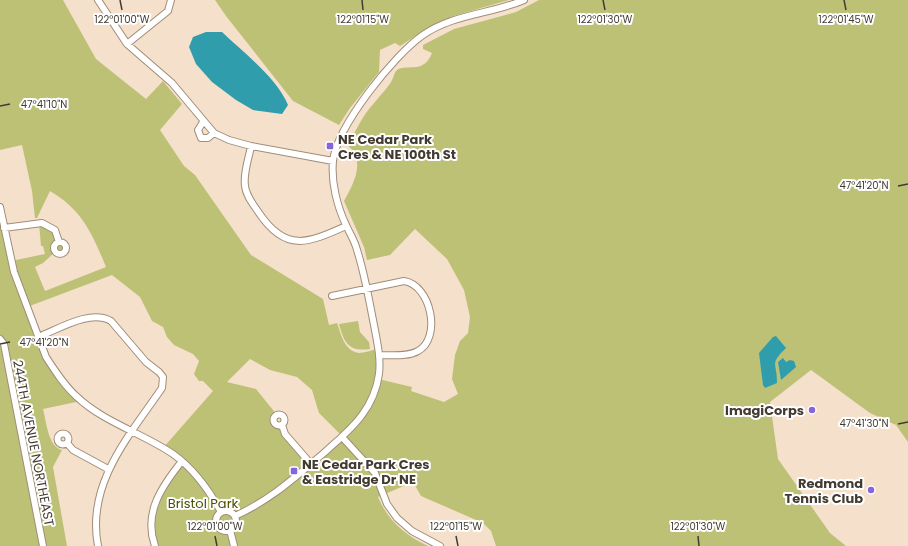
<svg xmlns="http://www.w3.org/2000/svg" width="908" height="546" font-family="Poppins,sans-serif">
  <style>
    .green { fill: #bdc175; fill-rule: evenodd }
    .water { fill: #2f9dab }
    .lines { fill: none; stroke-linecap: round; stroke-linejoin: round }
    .minor-casing { stroke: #a08d79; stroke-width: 8 }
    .minor { stroke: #fff; stroke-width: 6 }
    .ticks { fill: none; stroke: #433b32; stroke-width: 1.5 }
    .poi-dot { fill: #8365e0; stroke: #fff; stroke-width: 1.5 }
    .labels { text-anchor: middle; stroke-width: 4; stroke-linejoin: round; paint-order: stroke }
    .poi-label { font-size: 13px; font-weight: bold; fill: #433b32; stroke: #fff; text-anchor: start }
    .street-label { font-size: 13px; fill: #433b32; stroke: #fff }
    .park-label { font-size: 13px; fill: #4c4e00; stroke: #fff }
    .ticks-label { font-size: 10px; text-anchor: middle; fill: #433b32; stroke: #fff; stroke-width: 4; stroke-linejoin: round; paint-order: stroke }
  </style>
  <rect width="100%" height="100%" fill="#f5e0cb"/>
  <path class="green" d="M0,0H63L96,59L146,99L163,81L182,104L160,130L184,166L195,175L251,255L323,299L329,325L337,323C341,334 344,351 359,353C364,353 372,350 378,349V379L412,387L411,391L444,402L458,394L452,379L455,355L460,341L468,333L470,317L464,290L447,259L415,229L390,255L367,260L364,247L344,201C353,185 367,160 347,145C354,135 358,125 364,116C372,104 383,94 391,82C393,79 394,74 396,71C405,62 423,76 432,53L423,49V45L454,29L516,12L539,0H908V442L896,425L870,413L811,370L770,402L778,459L830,533L846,546H496L491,531L483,523L421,496L413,482L378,497C388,521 405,535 428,546H155L154,542V505L181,461L163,448L213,391L203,381H199L194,374L199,361L193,354L174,345L167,337L163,327L152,321L140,297L112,275L27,307L46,357L81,401L43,409C46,420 48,447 62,450L53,467L67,546H0V207L11,261L45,254L43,246H41L39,223L47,225L65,245L64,252L58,254L55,252L43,263L35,267L45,291L106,267C92,233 82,210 50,191L37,218H35L32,191L22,145L0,150ZM250,359L270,370L297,377L312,390L319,413L342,436L311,463L280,426L275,423L274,419L277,415L256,389L227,382Z
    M215,0H509L453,16L433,25L400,46L395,43L380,50L379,72L350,108L339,125L293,101L226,16Z
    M358,321L360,332L369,342L370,349C349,352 344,343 339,324Z"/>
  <path class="water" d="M206,32H222C243,52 277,78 288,105L282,114L253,110L236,100L212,82L196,64L189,47L193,37Z
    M776,336L786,348C769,365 777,361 777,383L765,388L763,385L759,353L773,337Z
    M783,358L786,362L790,360L794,361L796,367L781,380L778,362Z"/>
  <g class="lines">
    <g class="minor-casing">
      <path id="minor" d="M98,0L127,44L172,83L214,133L229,140L251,146L333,161
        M127,44L168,11L171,0
        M203,122L198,130L201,138H208L214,133
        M251,146C249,158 243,173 245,186C246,196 253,204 259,213C286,253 308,243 346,226
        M0,207L14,272L46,357C55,371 64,385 76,396C103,422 142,433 173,454C194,469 209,490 221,512
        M4,228L42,223L55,230L59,242
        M54 248a6 6 0 1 1 12 0a6 6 0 1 1-12 0Z
        M332,296L404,281C431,285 442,338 418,351C408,357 391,355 379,355
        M38,337C59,329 90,309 111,321L146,362L159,372L163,377L162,388C129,436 86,484 98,546
        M0,339L4,344L43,546
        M273.5 420a5.5 5.5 0 1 1 11 0a5.5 5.5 0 1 1-11 0Z
        M282,425L285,434L311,464
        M57.5 439a5.5 5.5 0 1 1 11 0a5.5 5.5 0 1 1-11 0Z
        M342,437L375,473L387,504L397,518L412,531L440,546
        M67,443L73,450L108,469
        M216 521a10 10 0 1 1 20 0a10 10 0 1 1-20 0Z
        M235,516C272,499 294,478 325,452C338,440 352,429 362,415C371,403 377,388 379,374C381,358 377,341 374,325C369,300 365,275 357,250C355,241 350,234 346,225C337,206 331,182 333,161C337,126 394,55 423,35C453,14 491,14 524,0
        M230,530L234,546
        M155,546C143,513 162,486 182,461"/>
    </g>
    <use href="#minor" class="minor"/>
  </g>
  <path class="ticks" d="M120,0L122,10M362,0L363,10M603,0L605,10M844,0L846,10M0,106L10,104M898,186L908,184M0,344L10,342M898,424L908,422M215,536L217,546M456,536L458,546M698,536L699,546"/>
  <g class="poi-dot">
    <rect x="326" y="142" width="8" height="8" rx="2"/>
    <circle cx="812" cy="410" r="4"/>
    <rect x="290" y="467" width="8" height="8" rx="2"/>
    <circle cx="871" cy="490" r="4"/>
  </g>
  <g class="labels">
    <g class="poi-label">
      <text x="338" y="144">NE Cedar Park<tspan x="338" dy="15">Cres &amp; NE 100th St</tspan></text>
      <text x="804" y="415" text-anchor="end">ImagiCorps</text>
      <text x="302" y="469">NE Cedar Park Cres<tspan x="302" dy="15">&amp; Eastridge Dr NE</tspan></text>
      <text x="863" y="488" text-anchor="end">Redmond<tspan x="863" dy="15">Tennis Club</tspan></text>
    </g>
    <g class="street-label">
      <text transform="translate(34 443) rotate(79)" y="5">244TH AVENUE NORTHEAST</text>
    </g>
    <g class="park-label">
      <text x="203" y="508">Bristol Park</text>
    </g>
  </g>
  <g class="ticks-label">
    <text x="122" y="23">122°01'00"W</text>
    <text x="363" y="23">122°01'15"W</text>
    <text x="605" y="23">122°01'30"W</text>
    <text x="846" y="23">122°01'45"W</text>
    <text x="44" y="108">47°41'10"N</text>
    <text x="864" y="189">47°41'20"N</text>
    <text x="44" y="346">47°41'20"N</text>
    <text x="864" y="427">47°41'30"N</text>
    <text x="215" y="530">122°01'00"W</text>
    <text x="456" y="530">122°01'15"W</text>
    <text x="698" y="530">122°01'30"W</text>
  </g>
</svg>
